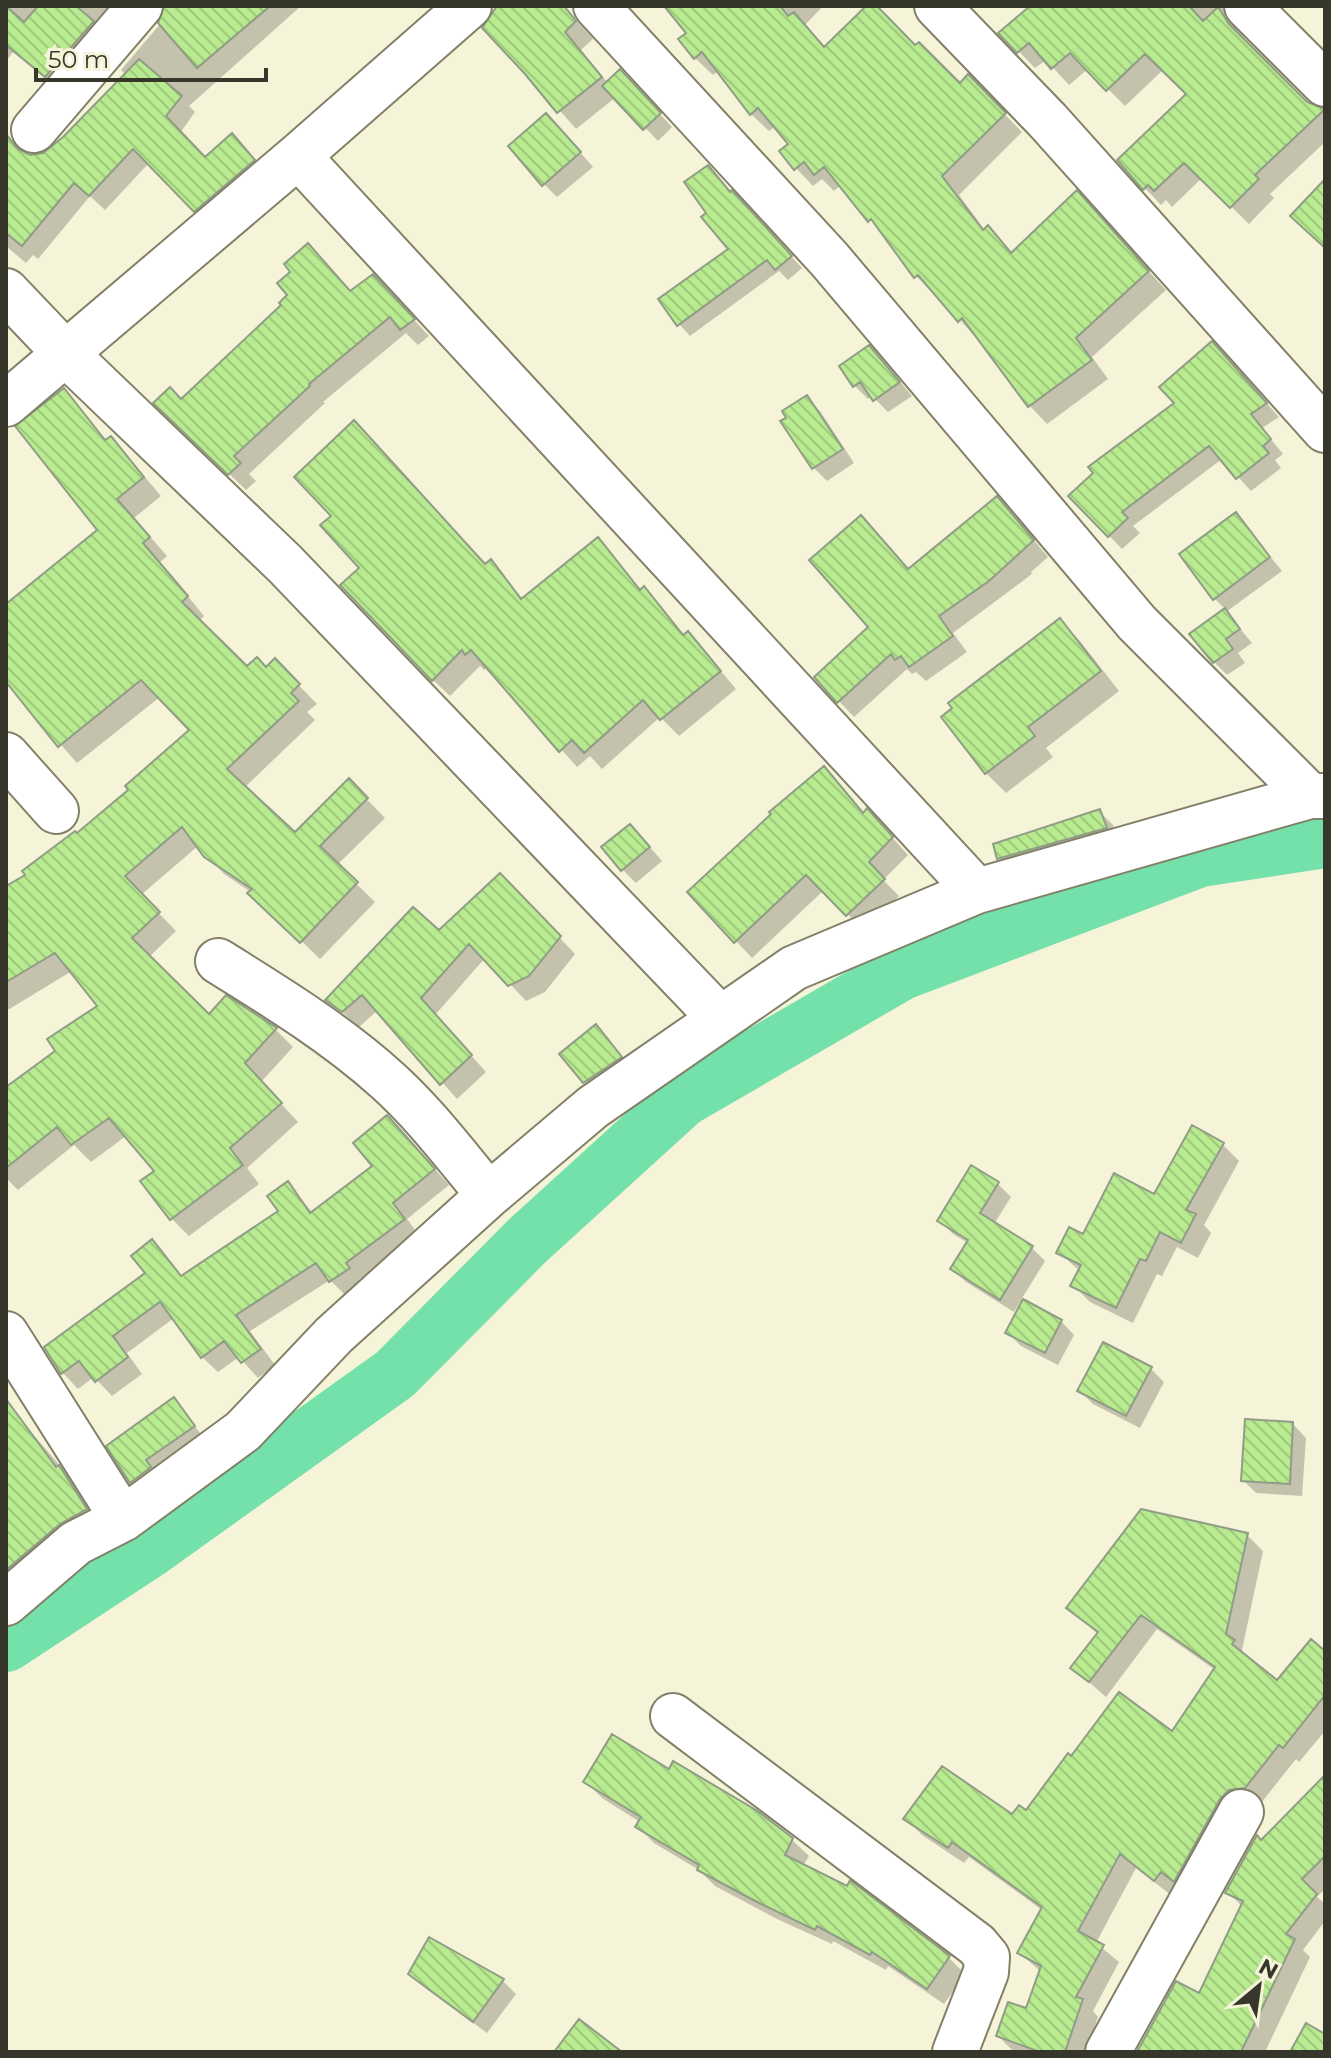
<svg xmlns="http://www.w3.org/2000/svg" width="1331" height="2058" font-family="Montserrat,sans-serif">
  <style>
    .shadow { fill: #0003 }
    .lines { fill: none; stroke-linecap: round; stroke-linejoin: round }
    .river { stroke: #74e1aa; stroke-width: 56 }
    .building { fill: url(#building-back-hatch); stroke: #909d86; stroke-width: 2 }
    .minor-casing { stroke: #828068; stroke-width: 48 }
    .minor { stroke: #fff; stroke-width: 44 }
  </style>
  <defs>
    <pattern id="building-back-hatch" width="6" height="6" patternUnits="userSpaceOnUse" patternTransform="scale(2)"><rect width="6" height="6" fill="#b8ea8f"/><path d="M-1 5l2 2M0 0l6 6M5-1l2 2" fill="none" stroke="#9fc97c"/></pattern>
  </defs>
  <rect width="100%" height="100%" fill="#f5f3d8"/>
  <path class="shadow" d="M6,6H135L61,91L14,51L6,61Z
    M166,6H301L189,106L195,112L180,133L205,159L246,151L268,176L210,225L149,163L105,210L90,196L38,259L33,255L26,263L6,246V137L23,154L30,157L44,155L64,138L126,75L121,70L161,23Z
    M500,6H563L591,36L593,39L581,50L608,83L633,85L672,127L658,141L616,97L576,129L527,73Z
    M685,6H823L805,25L825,49L869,6H874L915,48L960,86L968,77L1022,132L959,195L985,230L988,228L1013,255L1094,211L1166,290L1092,357L1108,379L1047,424L1030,406L979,337L977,339L936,293L934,294L916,276L888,239L841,185L834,191L822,179L813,186L796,168L791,144L776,126L769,131L751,114L719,71L713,75L695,58Z
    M1034,6H1245L1239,18V30L1246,43L1306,103L1325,112V142L1270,194L1274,198L1249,224L1202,178L1172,207L1166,200L1161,205L1145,188L1189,94L1164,69L1125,106L1088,69L1069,85L1046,60L1035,68L1001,33Z
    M560,129L593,167L557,197L544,184Z
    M708,167L802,268L788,280L779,271L690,336L679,324L731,249L709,213Z
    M351,292L389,293L429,336L418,345L406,333L323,402L325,403L249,474L256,481L246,490L172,419L181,401L284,306L290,295Z
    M1225,357L1279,417L1262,428L1283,454L1275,460L1281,468L1251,491L1222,459L1133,526L1140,533L1122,549L1071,496Z
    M882,360L912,396L888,412L872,396L868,399L855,386Z
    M63,391L107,441L110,439L128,457L161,496L134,518L167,556L160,562L204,616L199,621L247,669H266L275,661L317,704L307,712L315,720L244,788L295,835L349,781L385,818L337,865L375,902L320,959L251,892L224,874L198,846L141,895L176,931L149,957L209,1017L226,998L276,1030L293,1047L261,1082L298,1122L247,1168L259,1184L189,1236L171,1218L156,1171L126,1136L91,1162L74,1145L18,1190L6,1178V1089L58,1051L100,1006L72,971L6,1011V889L28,875L131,790L192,730L160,697L77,763L6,682V607L100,530Z
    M806,397L820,411L854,463L827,481L814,468L783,422Z
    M1012,514L1048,557L1031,572L1032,574L953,633L967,652L926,681L916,672L912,674L907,669L854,717L816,677L870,628L909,570Z
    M1236,514L1282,571L1226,612L1252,643L1238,653L1245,663L1227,675L1214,662L1226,610L1214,598Z
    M598,540L642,591L644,589L661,606L685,636L688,634L704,651L736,689L679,736L660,717L602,769L590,756L577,767L488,667L484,670L480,666L450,696L433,680L486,566L491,562L523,599Z
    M1060,621L1080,641L1119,691L1046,748L1053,757L1006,793L986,773Z
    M824,769L864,814L883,827L908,855L883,880L899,896L864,931L824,890L752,958L690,892Z
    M1100,812L1113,825L1118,841L1012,871L999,858Z
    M643,839L662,861L636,883L622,869Z
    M516,891L575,954L545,992L526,1001L485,958L435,1015L486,1072L457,1099L378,1010L359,1027L328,1000L439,933Z
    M609,1040L634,1071L598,1095L562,1054Z
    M403,1133L449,1185L407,1219L419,1235L360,1279L364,1284L346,1296L330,1280L250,1331L275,1365L258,1378L239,1357L218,1372L202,1357L174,1318L127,1353L142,1374L112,1396L94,1377L78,1389L63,1373L47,1348L148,1274L152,1242L182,1277L281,1212L288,1184L313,1213L375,1166Z
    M1222,1144L1239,1161L1204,1225L1211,1233L1198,1258L1177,1247L1162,1276L1157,1274L1133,1323L1090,1302L1073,1285L1080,1271L1058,1252L1155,1196Z
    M972,1168L998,1184L1011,1197L994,1224L1032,1248L1045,1261L1021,1300L1061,1321L1074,1335L1058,1365L1021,1346L1008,1333L1023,1303L1020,1302L1014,1312L966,1282L953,1269L968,1243L953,1234L940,1221Z
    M1104,1344L1151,1369L1164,1382L1140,1428L1093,1404L1079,1390Z
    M173,1400L206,1440L144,1495L131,1482Z
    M12,1410L75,1483L102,1526L6,1601V1415Z
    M1293,1424L1306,1438L1302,1496L1256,1493L1243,1480Z
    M1247,1535L1263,1551L1242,1650L1248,1659L1278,1683L1325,1653V1731L1299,1762L1296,1759L1261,1803L1245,1806L1171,1895L1136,1868L1096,1943L1119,1962L1093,2011L1098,2017L1086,2052H1014L998,2036L1027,2011L1041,1972L1020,1953L1042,1910L969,1857L964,1863L922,1835L906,1819L1013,1817L1027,1813L1072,1758L1173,1734L1215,1670L1157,1629L1106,1697L1073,1668L1098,1634L1068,1607Z
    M586,1782L792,1840L809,1856L803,1866L948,1957L965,1974L944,2004L888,1966L886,1970L833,1941L832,1944L777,1919L715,1886L699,1870L654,1843L638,1827L640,1822L602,1798Z
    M1325,1794V1889L1317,1897L1325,1904V1921L1303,1950L1310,1957L1265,2052H1139L1200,1995L1243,1907L1227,1892L1261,1842Z
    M411,1974L503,1981L516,1994L487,2033L424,1987Z"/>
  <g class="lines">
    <path class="river" d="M6,1644L152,1548L395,1374L527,1241L683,1099L902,972L1200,859L1325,840"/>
  </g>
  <path class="building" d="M6,6L24,22L38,6H76L94,21L45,77L6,45Z
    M164,6H270L197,68L158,23Z
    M497,6H564L576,21L565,32L602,77L557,113L525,74L482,28Z
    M664,6H780L788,16L794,12L824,47L866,6H877L915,45L919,42L960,83L968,74L1006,113L942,176L983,230L988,225L1011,253L1077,190L1149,271L1076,338L1092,360L1028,407L962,318L958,322L918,275L914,278L871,219L868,222L824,167L814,175L804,162L794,170L779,151L788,144L758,108L750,115L702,52L694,59L678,39L686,33Z
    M1030,6H1189L1203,21L1218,7L1229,24L1307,102L1325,109L1255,175L1259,179L1230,208L1184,163L1154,191L1148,185L1143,190L1117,160L1186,94L1145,54L1106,91L1070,53L1051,69L1029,43L1017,53L998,33Z
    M139,59L182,96L166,116L205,157L232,133L255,160L194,212L133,149L89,196L74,183L22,246L6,233V134L18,149L30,155L43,153L63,137Z
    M620,69L661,113L643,130L602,86Z
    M546,113L581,152L542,186L508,146Z
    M708,165L730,192L732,190L792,256L775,270L767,260L677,326L658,299L728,249L701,217L706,213L684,182Z
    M1325,179V248L1290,216Z
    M308,243L350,291L373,274L415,319L400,330L390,317L309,384L310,386L234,456L241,463L228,475L153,403L170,387L181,399L281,305L279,303L287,295L277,283L290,272L284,264Z
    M1212,341L1267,403L1251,414L1271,439L1263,446L1269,453L1236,479L1209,446L1122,512L1128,518L1108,537L1068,496L1093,473L1088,467L1174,403L1159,387Z
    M869,345L900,382L873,401L860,382L853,387L839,366Z
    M64,388L105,440L111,436L144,477L117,499L150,537L143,543L188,596L182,602L247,666L257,657L266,667L275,658L300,684L291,693L299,701L227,769L295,832L349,778L368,798L320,846L358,882L300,943L247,893L252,889L204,857L182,827L125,876L160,912L132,938L209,1014L226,995L277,1028L245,1063L282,1103L230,1148L243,1165L170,1220L140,1181L154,1171L109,1118L71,1145L57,1127L6,1168V1087L55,1051L47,1039L97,1006L55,953L6,982V886L25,875L22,871L75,831L77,833L128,790L125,786L189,730L141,680L58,747L6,682V604L97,530L15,426Z
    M807,395L843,449L812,469L780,421L786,418L782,411Z
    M354,420L485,564L491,559L521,599L598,537L640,590L644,586L683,635L688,631L721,671L660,720L643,700L584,753L572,740L559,752L471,650L465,655L462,650L432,681L340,585L359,568L320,525L331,516L294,477Z
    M997,496L1034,540L989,581L939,616L953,636L909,667L901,656L895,660L891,654L837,703L814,677L868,627L809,560L861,515L908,569Z
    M1236,512L1270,557L1213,600L1179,554Z
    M1225,608L1240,629L1226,639L1233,649L1213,663L1189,634Z
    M1060,618L1101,671L1028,727L1035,736L985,774L941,717L952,708L948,703Z
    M824,766L863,813L867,808L893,837L869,862L885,879L846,916L806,875L734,943L687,892L771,814L769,812Z
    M1100,809L1107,828L997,859L993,844Z
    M630,824L650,847L621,871L601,847Z
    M500,873L561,936L529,976L508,986L469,944L421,998L472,1055L440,1085L362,995L342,1012L325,1000L413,907L439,930Z
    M596,1024L622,1057L583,1083L559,1054Z
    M387,1115L435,1169L393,1203L405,1219L346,1263L350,1268L329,1282L316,1263L236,1315L261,1349L241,1363L224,1341L201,1358L160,1302L113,1336L128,1357L95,1382L79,1361L61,1374L44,1347L145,1273L131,1256L152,1239L181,1276L278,1211L267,1196L288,1181L310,1213L372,1166L353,1143Z
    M1192,1125L1224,1143L1186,1210L1196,1214L1181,1243L1160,1232L1146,1261L1140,1259L1116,1308L1070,1286L1081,1265L1056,1253L1069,1227L1083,1234L1114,1173L1154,1194Z
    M971,1165L999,1182L980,1213L1033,1246L1000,1300L950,1269L968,1240L937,1221Z
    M1023,1299L1062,1320L1045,1353L1005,1333Z
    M1103,1342L1152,1367L1126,1416L1077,1391Z
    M174,1397L195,1426L146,1460L151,1467L130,1483L106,1446Z
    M6,1399L56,1467L59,1465L87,1509L60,1524L6,1570Z
    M1245,1419L1293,1422L1290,1484L1241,1481Z
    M1141,1509L1248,1533L1226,1634L1235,1640L1232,1644L1277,1680L1311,1639L1325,1651V1695L1283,1748L1279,1745L1245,1788L1229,1790L1220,1799L1174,1882L1161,1872L1154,1881L1120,1854L1078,1931L1104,1945L1076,1997L1083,1999L1065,2052H1040L996,2036L1008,2002L1026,2008L1041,1966L1017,1953L1042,1907L952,1842L948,1848L903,1819L942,1766L1012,1814L1019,1805L1026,1810L1068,1753L1071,1756L1119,1692L1172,1731L1215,1667L1141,1615L1089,1682L1070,1668L1098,1632L1066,1608Z
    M612,1734L669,1769L673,1761L756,1810L793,1838L785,1855L847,1886L850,1880L950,1956L927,1989L872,1952L870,1955L817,1926L815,1930L759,1903L697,1870L699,1865L635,1827L641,1817L583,1782Z
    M1325,1775V1856L1302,1879L1317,1894L1286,1934L1295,1939L1241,2052H1137L1176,1981L1199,1993L1243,1901L1225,1893L1257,1835L1261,1840Z
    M429,1937L504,1979L473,2022L408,1974Z
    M579,2019L622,2052H554Z
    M1306,2023L1325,2034V2052H1290Z"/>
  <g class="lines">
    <g class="minor-casing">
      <path id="minor" d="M596,6L829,259L1137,623L1310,796
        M937,6L1048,121L1325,430
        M1247,6L1325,84
        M34,130L140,6
        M298,156L977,891
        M6,291L65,353L285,564L720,1018
        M6,404L298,156L469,6
        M6,755L56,811
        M218,961C276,997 336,1034 387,1080C425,1114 456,1156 489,1195
        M6,1334L123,1519
        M6,1603L76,1543L123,1519L243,1431L334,1335L489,1195L593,1107L794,968L977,891L1310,796H1325
        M673,1716L977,1945L987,1957L986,1972L955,2052
        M1108,2052L1241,1812"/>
    </g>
    <use href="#minor" class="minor"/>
  </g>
  <rect width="1331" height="2058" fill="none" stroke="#37362b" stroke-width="16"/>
  <g transform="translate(1259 1986) rotate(29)" stroke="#f5f3d8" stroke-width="6" paint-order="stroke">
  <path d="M0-6L14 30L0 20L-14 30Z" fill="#37362b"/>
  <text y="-12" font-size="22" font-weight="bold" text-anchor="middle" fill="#37362b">N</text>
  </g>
  <path d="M36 68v12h230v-12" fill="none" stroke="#37362b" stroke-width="4"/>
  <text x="48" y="68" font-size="24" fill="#37362b" stroke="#f5f3d8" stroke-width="6" paint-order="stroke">50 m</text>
</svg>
